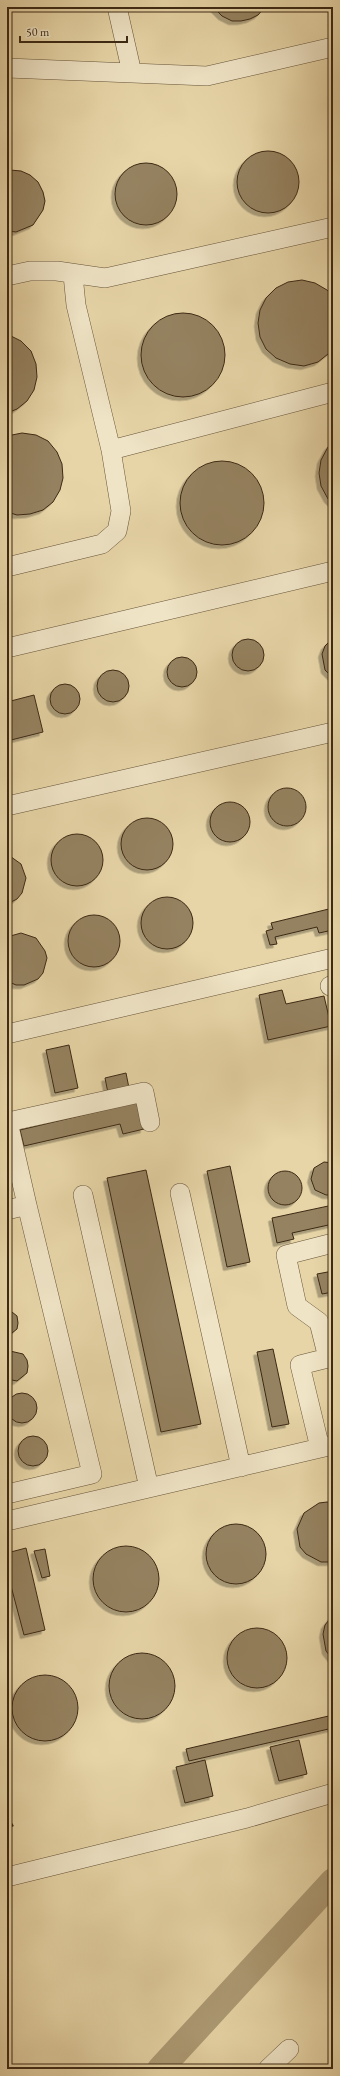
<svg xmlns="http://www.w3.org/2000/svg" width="340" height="2076" font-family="'EB Garamond',serif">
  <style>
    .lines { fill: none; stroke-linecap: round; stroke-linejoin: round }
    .river { stroke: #ad9b75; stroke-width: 26 }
    .building { fill: #958260; stroke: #3c2914; filter: url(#shadow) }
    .minor-casing { stroke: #675439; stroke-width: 20 }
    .minor { stroke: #efe4c6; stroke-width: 19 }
    .rail { stroke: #3c2914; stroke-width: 3; stroke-dasharray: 7 7; stroke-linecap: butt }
  </style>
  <defs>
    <filter id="shadow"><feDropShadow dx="-3.5" dy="3.5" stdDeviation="0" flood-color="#0004"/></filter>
  </defs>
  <rect width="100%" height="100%" fill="#e7d5a7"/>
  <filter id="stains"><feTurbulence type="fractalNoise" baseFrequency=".005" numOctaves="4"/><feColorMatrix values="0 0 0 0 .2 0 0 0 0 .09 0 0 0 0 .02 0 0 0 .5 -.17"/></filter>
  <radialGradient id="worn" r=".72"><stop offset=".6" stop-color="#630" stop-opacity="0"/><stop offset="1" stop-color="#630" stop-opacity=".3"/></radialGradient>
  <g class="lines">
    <path class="river" d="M160,2069L333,1881"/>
  </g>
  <path class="building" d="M213,7H265L258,15L250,19L241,21H232L222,16Z
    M237 182a31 31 0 1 1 62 0a31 31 0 1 1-62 0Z
    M115 194a31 31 0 1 1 62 0a31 31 0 1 1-62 0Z
    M10,170L21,171L30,175L38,182L43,192L45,201L43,210L33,225L16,232L7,231V171Z
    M302,280L315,283L327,290L333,296V350L318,362L304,366L290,364L276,358L266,349L260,337L258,323L260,310L266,298L276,288L288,282Z
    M141 355a42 42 0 1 1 84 0a42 42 0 1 1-84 0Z
    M7,334L21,341L31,351L36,364L37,377L34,390L27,401L17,409L7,413Z
    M22,433L36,435L48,441L57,452L62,464L63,478L60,490L53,502L43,510L30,514L17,515L7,512V436Z
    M333,442V504L328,499L321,486L319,473L321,460L328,447Z
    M180 503a42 42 0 1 1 84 0a42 42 0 1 1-84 0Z
    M333,638V678L325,670L322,654L325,646Z
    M232 655a16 16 0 1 1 32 0a16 16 0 1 1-32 0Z
    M167 672a15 15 0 1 1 30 0a15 15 0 1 1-30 0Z
    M97 686a16 16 0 1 1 32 0a16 16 0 1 1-32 0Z
    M50 699a15 15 0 1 1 30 0a15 15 0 1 1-30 0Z
    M34,695L43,732L7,741V702Z
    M268 807a19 19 0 1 1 38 0a19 19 0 1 1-38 0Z
    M210 822a20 20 0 1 1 40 0a20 20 0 1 1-40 0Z
    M121 844a26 26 0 1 1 52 0a26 26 0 1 1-52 0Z
    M51 860a26 26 0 1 1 52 0a26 26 0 1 1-52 0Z
    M7,854L21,864L26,878L22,893L17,899L7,904Z
    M141 923a26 26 0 1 1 52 0a26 26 0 1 1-52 0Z
    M333,908V930L319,933L317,927L275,937L277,944L270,945L266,931L273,929L271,923Z
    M68 941a26 26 0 1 1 52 0a26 26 0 1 1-52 0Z
    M21,933L36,938L45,951L47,958L43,973L38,979L24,985H16L7,981V937Z
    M282,990L286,1004L324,996L331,1026L268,1040L259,995Z
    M69,1045L78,1088L55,1093L46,1050Z
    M126,1073L129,1088L108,1093L105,1078Z
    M138,1102L144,1129L123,1134L120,1124L24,1146L20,1130Z
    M324,1162L333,1163V1194L331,1195H326L315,1190L311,1179L314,1168Z
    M230,1166L250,1262L227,1267L207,1171Z
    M146,1170L201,1424L161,1432L107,1178Z
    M268 1188a17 17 0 1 1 34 0a17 17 0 1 1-34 0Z
    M333,1205V1224L292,1233L294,1239L277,1243L272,1218Z
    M333,1271V1292L322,1294L317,1274Z
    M7,1308L17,1316L18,1323L17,1329L7,1337Z
    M273,1349L289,1424L272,1427L257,1352Z
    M10,1351L23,1354L27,1360L28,1366L27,1373L17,1381L7,1379V1353Z
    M7 1408a15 15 0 1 1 30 0a15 15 0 1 1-30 0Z
    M18 1451a15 15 0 1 1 30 0a15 15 0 1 1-30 0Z
    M327,1502L333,1503V1561L330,1562H321L306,1554L300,1547L297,1529L304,1513L319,1503Z
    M206 1554a30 30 0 1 1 60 0a30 30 0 1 1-60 0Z
    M93 1579a33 33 0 1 1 66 0a33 33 0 1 1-66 0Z
    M26,1548L45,1630L24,1635L7,1571V1553Z
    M45,1549L50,1576L42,1578L34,1551Z
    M333,1615V1660L326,1651L323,1634L325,1625Z
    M227 1658a30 30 0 1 1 60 0a30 30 0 1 1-60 0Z
    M109 1686a33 33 0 1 1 66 0a33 33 0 1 1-66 0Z
    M12 1708a33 33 0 1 1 66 0a33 33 0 1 1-66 0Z
    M333,1715V1728L189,1761L186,1749Z
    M299,1740L307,1774L279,1781L270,1747Z
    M205,1760L213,1796L185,1803L176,1767Z"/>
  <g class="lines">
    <g class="minor-casing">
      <path id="minor" d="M117,7L132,73
        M7,68L207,76L333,47
        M7,276L30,271H57L105,278L333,227
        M111,450L333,392
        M7,567L102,544L117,531L121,511L111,450L76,305L73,275
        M7,648L333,571
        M7,806L333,732
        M330,986L333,985
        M7,1034L333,958
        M180,1193L241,1467
        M83,1195L149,1488
        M27,1205L8,1122L144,1092L150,1122
        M7,1210L27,1205L92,1474L7,1494
        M320,1448L300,1365L328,1358L319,1322L297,1306L286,1255L333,1243
        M7,1521L333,1445
        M7,1877L247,1818L333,1793
        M268,2069L289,2049"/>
    </g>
    <use href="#minor" class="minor"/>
    <path class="rail" d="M7,1828L18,1822"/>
  </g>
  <rect width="340" height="2076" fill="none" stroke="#e7d5a7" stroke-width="24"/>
  <rect x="8" y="8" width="324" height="2060" fill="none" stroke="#3c2914" stroke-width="2"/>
  <rect x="12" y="12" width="316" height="2052" fill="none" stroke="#3c2914"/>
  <path d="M20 36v6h107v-6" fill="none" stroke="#3c2914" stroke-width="2"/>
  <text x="26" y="36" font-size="12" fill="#3c2914" stroke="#efe4c6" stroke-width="3" paint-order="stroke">50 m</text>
  <rect width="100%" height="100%" filter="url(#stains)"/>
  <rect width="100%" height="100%" fill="url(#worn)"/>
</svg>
